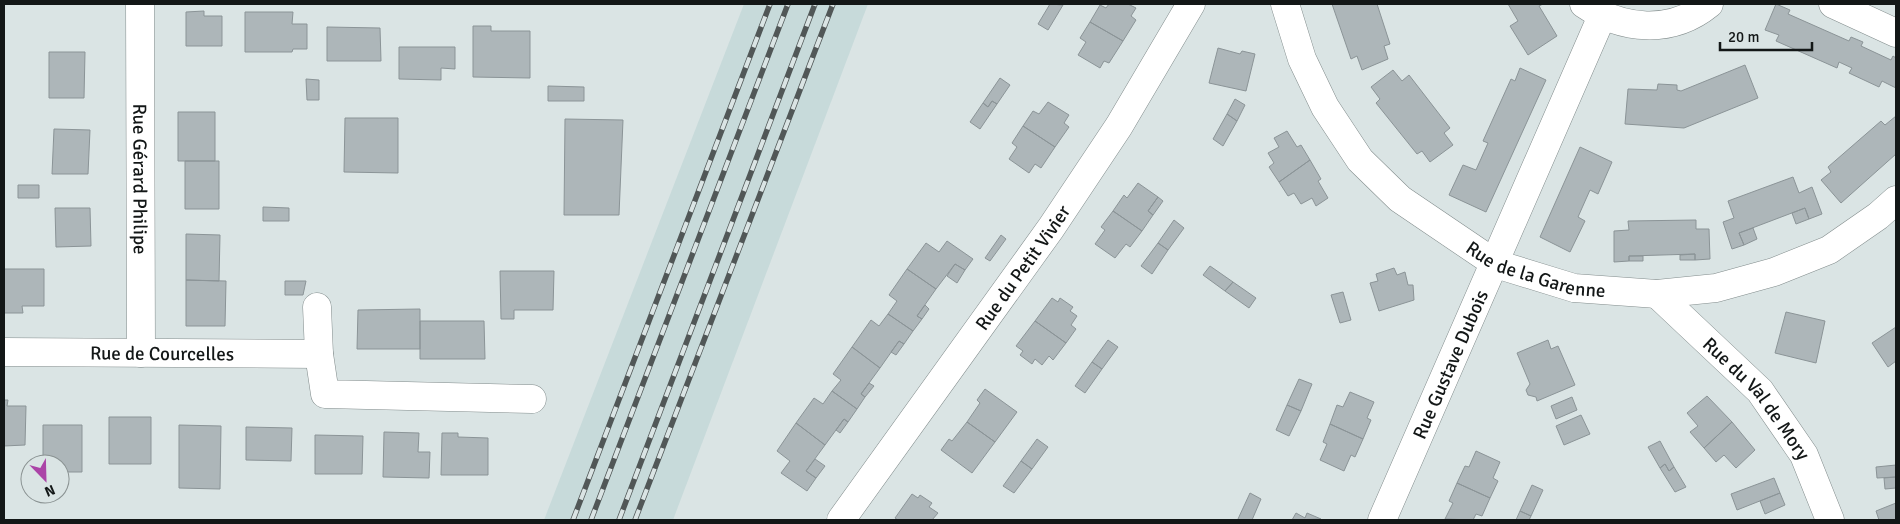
<svg xmlns="http://www.w3.org/2000/svg" width="1900" height="524" font-family="Signika,sans-serif">
  <style>
    .built { fill: #c7dada }
    .building { fill: #adb6b9; stroke: #8b9497 }
    .lines { fill: none; stroke-linecap: round; stroke-linejoin: round }
    .minor-casing { stroke: #828c8c; stroke-width: 29 }
    .minor { stroke: #fff; stroke-width: 28 }
    .rail-casing { stroke: #515757; stroke-width: 5.5 }
    .rail { stroke: #dae4e4; stroke-width: 4; stroke-dasharray: 11; stroke-linecap: butt }
    .labels { text-anchor: middle; stroke-width: 4; stroke-linejoin: round; paint-order: stroke }
    .street-label { font-size: 19px; fill: #131717; stroke: #dae4e4 }
  </style>
  <rect width="100%" height="100%" fill="#dae4e4"/>
  <path class="built" d="M744,4H868L673,520H544Z"/>
  <path class="building" d="M1050,4L1063,5L1048,30L1038,24Z
    M1109,4H1128L1136,8L1131,16L1136,20L1123,41L1090,22L1100,5L1106,8Z
    M1332,4H1377L1390,44L1384,46L1388,59L1362,70L1357,56L1351,59Z
    M1508,4H1543L1539,6L1557,36L1528,55L1510,26L1518,21Z
    M1776,4L1790,10L1788,14L1849,41L1851,37L1863,42L1861,46L1891,60L1893,56L1896,58V88L1882,81L1879,87L1849,73L1852,68L1839,62L1837,68L1776,41L1779,35L1765,30Z
    M204,11V16H222V46H186V12Z
    M245,12H293L292,24H307V49H293L292,52H245Z
    M1090,22L1123,41L1109,63L1104,61L1100,68L1078,55L1086,42L1080,38Z
    M473,26H491V31H530V78L473,77Z
    M327,27L380,28L381,61H327Z
    M399,47H455V69L441,68V80L399,79Z
    M1218,48L1240,54L1242,51L1255,54L1246,91L1209,83Z
    M49,52H85L84,98H49Z
    M1745,65L1758,98L1684,128L1625,124L1628,89L1657,90L1658,84L1677,85V90L1681,91Z
    M1520,68L1546,80L1486,212L1449,195L1463,165L1476,170L1488,143L1483,141L1511,79L1515,81Z
    M1393,70L1402,81L1409,75L1450,128L1444,133L1453,145L1430,162L1422,151L1417,154L1376,103L1380,99L1371,87Z
    M1000,78L1010,85L997,104L992,101L988,107L983,103Z
    M306,79L319,80V100H307Z
    M548,86L584,87V101H548Z
    M1235,99L1245,105L1237,121L1227,114Z
    M992,101L997,104L980,129L970,122L983,103L988,107Z
    M1048,102L1069,115L1064,123L1069,127L1055,147L1023,126L1033,111L1039,114Z
    M178,112H215V161H178Z
    M1227,114L1237,121L1223,146L1213,139Z
    M1896,116V154L1841,203L1821,180L1831,172L1828,167L1881,121L1885,125Z
    M345,118H398V173L344,172Z
    M565,119L623,120L619,215H564Z
    M1023,126L1055,147L1041,168L1035,164L1029,173L1009,159L1017,147L1012,143Z
    M54,129L90,130L88,174H52Z
    M1287,131L1297,147L1301,145L1310,160L1279,182L1269,167L1274,163L1268,153L1279,147L1274,138Z
    M1580,147L1612,162L1598,194L1590,190L1578,217L1585,221L1570,252L1540,237Z
    M1310,160L1321,179L1318,181L1328,198L1316,206L1312,198L1301,204L1294,193L1288,196L1279,182Z
    M185,161H219V209H185Z
    M1793,177L1799,193L1812,187L1822,214L1809,219L1805,208L1739,233L1744,245L1732,249L1723,222L1734,218L1728,201Z
    M1138,183L1158,197L1148,211L1153,215L1142,231L1113,211L1124,195L1127,198Z
    M18,185H39V198H18Z
    M1158,197L1163,201L1153,215L1148,211Z
    M263,207L289,208V221H263Z
    M55,208H90L91,246L56,247Z
    M1805,208L1809,219L1796,224L1792,213Z
    M1113,211L1142,231L1130,247L1126,244L1115,258L1095,244L1105,230L1101,227Z
    M1174,220L1184,228L1168,250L1158,243Z
    M1696,220V229H1709L1710,259L1695,260V254L1629,256V261L1614,262V231L1629,230L1628,221Z
    M1753,228L1757,239L1744,245L1739,233Z
    M186,234L220,235L219,281L186,280Z
    M1001,235L1006,239L990,261L985,258Z
    M947,241L973,259L965,270L955,264L936,289L907,269L926,243L939,252Z
    M1158,243L1168,250L1152,274L1141,266Z
    M1695,254V260H1680V255Z
    M1629,256H1643V261H1629Z
    M955,264L965,270L957,283L947,276Z
    M1210,266L1233,282L1225,291L1203,275Z
    M1394,268L1397,275L1405,272L1408,285H1413L1414,300L1379,311L1370,283L1378,281L1376,274Z
    M4,269H44V306H22L23,313H4Z
    M907,269L936,289L917,316L922,319L913,331L888,314L897,301L889,295Z
    M500,271H554L553,310H514V319H501Z
    M186,280L226,281L225,326H186Z
    M285,281H306L303,295H285Z
    M1233,282L1256,298L1249,308L1225,291Z
    M1343,292L1351,320L1340,323L1331,295Z
    M1052,298L1058,302L1060,298L1073,307L1070,311L1077,316L1071,325L1076,329L1066,343L1035,321Z
    M925,305L929,309L922,319L917,316Z
    M420,309V349H357L358,310Z
    M1786,312L1825,321L1816,363L1775,353Z
    M888,314L913,331L904,344L899,341L880,368L852,347L871,320L879,326Z
    M420,321H484L485,359H420Z
    M1035,321L1066,343L1053,360L1049,356L1042,365L1035,359L1032,364L1020,355L1023,351L1016,346Z
    M1896,327V361L1888,367L1872,343Z
    M1108,340L1118,347L1102,369L1092,362Z
    M1548,340L1551,349L1558,346L1575,385L1537,401L1536,397L1528,395L1526,390L1530,384L1517,353Z
    M899,341L904,344L896,355L891,352Z
    M852,347L880,368L861,394L865,397L857,409L832,391L841,380L833,374Z
    M1092,362L1102,369L1085,393L1075,386Z
    M1299,379L1312,384L1301,411L1287,405Z
    M869,383L874,386L865,397L861,394Z
    M985,389L1017,412L995,442L967,422L980,403L977,400Z
    M832,391L857,409L848,422L844,419L825,445L796,423L814,398L823,404Z
    M1350,392L1374,402L1367,418L1371,420L1363,439L1330,424L1337,405L1343,407Z
    M1707,396L1732,422L1704,448L1690,432L1698,426L1687,413Z
    M1572,397L1577,410L1556,419L1551,406Z
    M4,400H8L7,406H26L25,445L4,446Z
    M1287,405L1301,411L1289,436L1276,430Z
    M1581,415L1590,434L1564,445L1556,426Z
    M109,417H151V464H109Z
    M844,419L848,422L840,433L836,430Z
    M967,422L995,442L972,473L941,450L949,439L952,441Z
    M1732,422L1755,450L1736,468L1724,455L1716,462L1704,448Z
    M796,423L825,445L806,471L816,478L807,491L781,473L790,461L777,451Z
    M1330,424L1363,439L1355,457L1351,455L1344,471L1320,460L1327,444L1323,442Z
    M43,425H82V472H60V464H43Z
    M179,425L221,426L220,489L179,488Z
    M246,427L292,428L291,461L246,460Z
    M384,432L419,433L418,452H430L429,478L383,477Z
    M442,433H458V437L488,438V475H441Z
    M315,435L363,436L362,474H315Z
    M1037,439L1048,447L1032,469L1021,461Z
    M1660,441L1674,467L1669,471L1665,464L1660,468L1648,447Z
    M1476,451L1500,462L1493,478L1498,481L1490,498L1457,483L1465,466L1469,467Z
    M815,459L825,466L816,478L806,471Z
    M1021,461L1032,469L1014,493L1003,486Z
    M1665,464L1669,471L1674,467L1686,487L1675,492L1660,468Z
    M1896,465V477L1877,478L1876,467Z
    M1896,477V488L1885,489L1884,478Z
    M1774,478L1780,493L1737,510L1731,494Z
    M1457,483L1490,498L1482,516L1476,514L1473,520L1445,519L1453,503L1449,501Z
    M1532,485L1543,490L1531,516L1520,511Z
    M1250,493L1261,499L1252,520H1240L1238,519Z
    M1780,493L1785,505L1765,514L1760,501Z
    M912,494L918,498L920,495L932,503L929,507L938,513L932,520H898L895,518Z
    M1896,503V520H1879L1876,511Z
    M1520,511L1531,516L1529,520H1516Z
    M1296,513L1305,518L1307,513L1321,519L1292,520Z"/>
  <g class="lines">
    <g class="minor-casing">
      <g id="minor">
        <path id="s1" d="M140,4L141,353"/>
        <path id="s2" d="M1285,4L1302,59L1325,107L1360,160L1400,199L1496,264L1574,288L1657,294L1716,288L1774,272L1829,250L1878,216L1896,200"/>
        <path d="M1584,4C1622,30 1671,35 1709,4"/>
        <path d="M1833,4L1896,33"/>
        <path id="s3" d="M1657,294L1760,391L1804,455L1830,520"/>
        <path d="M317,307L319,354L325,394L532,399"/>
        <path id="s4" d="M4,352L319,354"/>
        <path id="s5" d="M841,520L1051,228L1119,126L1191,4"/>
        <path id="s6" d="M1382,520L1602,16"/>
      </g>
    </g>
    <use href="#minor" class="minor"/>
    <g class="rail-casing">
      <path id="rail" d="M573,520L770,4
        M591,520L788,4
        M619,520L815,4
        M635,520L833,4"/>
    </g>
    <use href="#rail" class="rail"/>
  </g>
  <g class="labels">
    <g class="street-label">
      <text dy="7" stroke="none"><textPath href="#s1" startOffset="175">Rue Gérard Philipe</textPath></text>
      <text dy="7" stroke="none"><textPath href="#s2" startOffset="386">Rue de la Garenne</textPath></text>
      <text dy="7" stroke="none"><textPath href="#s5" startOffset="311">Rue du Petit Vivier</textPath></text>
      <text dy="7" stroke="none"><textPath href="#s4" startOffset="158">Rue de Courcelles</textPath></text>
      <text dy="7" stroke="none"><textPath href="#s6" startOffset="170">Rue Gustave Dubois</textPath></text>
      <text dy="7" stroke="none"><textPath href="#s3" startOffset="145">Rue du Val de Mory</textPath></text>
    </g>
  </g>
  <rect width="1900" height="524" fill="none" stroke="#131717" stroke-width="10"/>
  <g transform="translate(45 479) rotate(157)"><circle r="24" fill="#dae4e4" stroke="#8a9292"/>
  <path d="M0-4L9 19L0 12L-9 19Z" fill="#ab44a7"/>
  <text y="-8" font-size="14" font-weight="bold" text-anchor="middle" fill="#131717">N</text>
  </g>
  <path d="M1720 42v8h92v-8" fill="none" stroke="#131717" stroke-width="2.5"/>
  <text x="1728" y="42" font-size="15" fill="#131717" stroke="#dae4e4" stroke-width="4" paint-order="stroke">20 m</text>
</svg>
